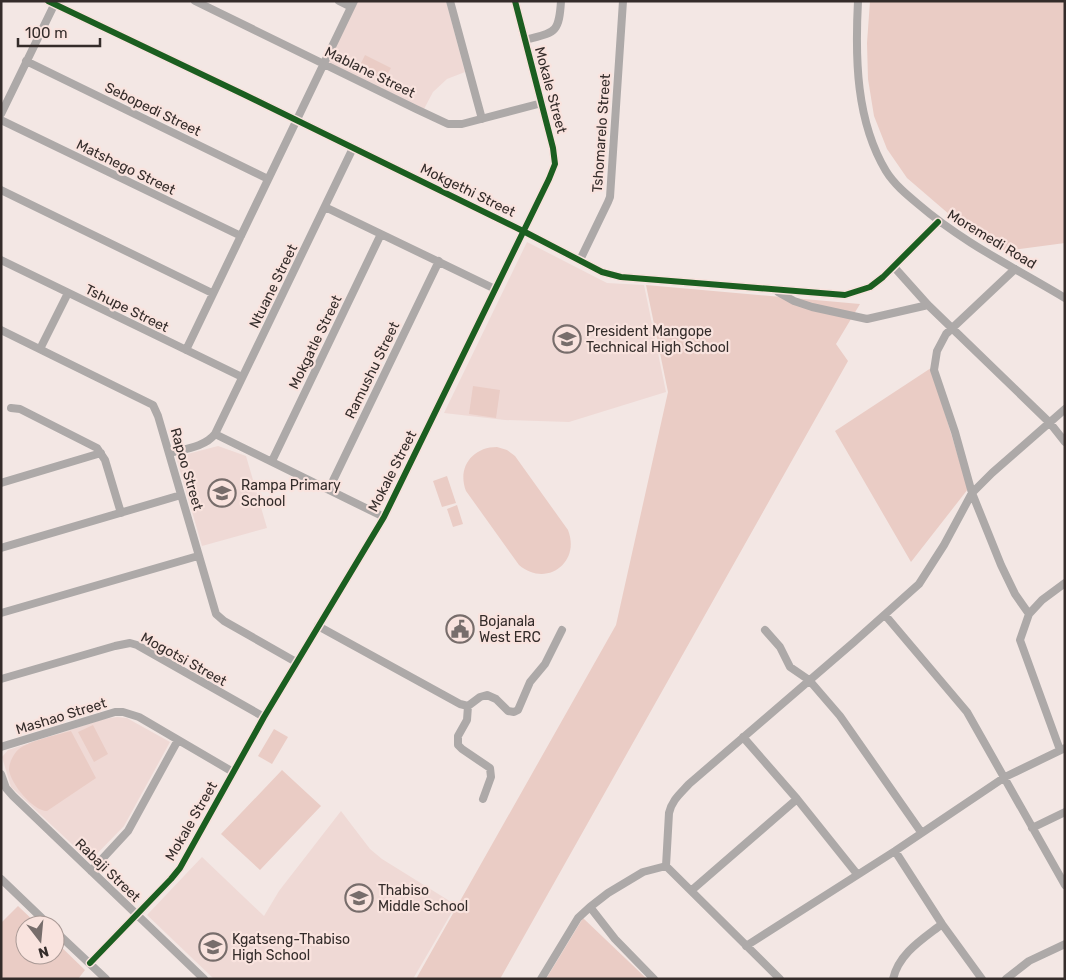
<svg xmlns="http://www.w3.org/2000/svg" width="1066" height="980" font-family="Rubik,sans-serif">
  <style>
    .built { fill: #efd9d5 }
    .green { fill: #eaccc5 }
    .lines { fill: none; stroke-linecap: round; stroke-linejoin: round }
    .minor { stroke: #ada9a8; stroke-width: 8 }
    .cycleway-casing { stroke: #f9e3de; stroke-width: 9 }
    .cycleway { stroke: #1b5e20; stroke-width: 6 }
    .labels { text-anchor: middle; stroke-width: 4.5; stroke-linejoin: round; paint-order: stroke }
    .street-label { font-size: 14px; fill: #342c2a; stroke: #f9e3de }
    .poi-label { font-size: 14px; fill: #342c2a; stroke: #f9e3de; text-anchor: start }
  </style>
  <rect width="100%" height="100%" fill="#f3e7e4"/>
  <path class="built" d="M357,1H446L465,72L447,79L433,92L424,109L327,62Z
    M527,242L607,283L644,285L666,392L569,422L505,420L444,413Z
    M218,446L246,456L267,528L202,546L176,457Z
    M117,717L127,718L134,722L170,742L124,826L90,861L11,787L2,757L8,750L104,719Z
    M341,811L370,849L382,859L456,905L413,979H214L147,915L202,857L264,916L279,891Z"/>
  <path class="green" d="M870,1H1065V243L1005,251L950,215L907,178L887,149L874,116L868,79L867,43Z
    M365,55L391,68L384,80L359,67Z
    M646,285L860,304L836,344L848,361L500,979H416L616,625L668,392Z
    M931,368L968,489L911,562L835,431Z
    M473,386L500,390L496,418L469,414Z
    M497,447L507,450L515,456L568,530C581,563 546,588 519,565L466,491C457,468 472,447 497,447Z
    M447,476L456,503L442,507L433,481Z
    M457,505L463,524L453,527L447,509Z
    M93,725L108,754L94,762L78,732Z
    M274,729L288,737L272,764L258,756Z
    M71,731L96,778L47,811C33,811 11,784 9,770C9,764 12,757 16,752C25,741 57,735 71,731Z
    M282,770L321,806L260,870L221,834Z
    M18,906L38,925H25V955H55V941L85,970L78,979H1V923Z
    M583,918L647,979H546Z"/>
  <g class="lines">
    <path class="minor" d="M48,1L245,95L523,231L602,272L621,277L845,295L870,287L883,277L938,222
      M195,1L416,109L448,124H462L542,103
      M339,1L351,7
      M450,1L482,119
      M858,1C855,58 856,121 886,171C894,184 906,194 918,204C962,242 1015,268 1065,298
      M525,40C555,32 559,34 561,1
      M26,61L268,179
      M1,114L56,1
      M1,120L241,236
      M1,190L212,293
      M325,207L495,289
      M1,260L242,377
      M580,260L608,202L610,197L623,1
      M894,267L928,305L1050,423L1065,442
      M1015,269L946,334L937,351L934,370L955,432L972,493L1001,565L1015,594L1029,614
      M778,292L794,301L812,307L867,319L928,305
      M1,330L153,405L158,416L216,614L224,621L296,662
      M40,349L68,293
      M186,350L354,1
      M11,408L20,409L97,448L105,460L121,513
      M215,434L353,148
      M169,453C184,449 205,447 215,434L384,517
      M272,461L381,234
      M1,483L101,453
      M329,489L439,261
      M1,548L181,495
      M1,613L198,556
      M885,615L967,712L1065,885
      M318,626L460,704L468,706L480,697L487,695L496,699L508,711L514,712L518,710L530,682L545,664L562,630
      M765,630L780,647L790,667L809,680L840,716L921,832
      M1,679L115,646L130,643L137,645L264,717
      M468,706L467,720L458,736V745L462,749L490,768L491,777L483,799
      M743,737L797,799L857,874
      M1,747L115,712H123L139,717L233,772
      M1060,750L1020,640L1029,614L1042,600L1065,583
      M1,774L6,788L13,796L204,979
      M1032,828L1065,812
      M895,851L942,924L982,979
      M91,871L128,831L178,740
      M1,879L49,925
      M692,890L797,799
      M590,907L615,939L654,979
      M55,931L106,979
      M746,946L895,851L1005,777L1065,748
      M90,963L171,879L180,868L264,717L384,517L549,179L555,164L553,148L515,1
      M541,979L578,918L590,907L608,893L643,872L666,866
      M780,979L666,866L669,813C672,800 680,794 689,784L854,642L919,584L944,545L972,493L992,473L1065,409
      M893,979C899,953 923,939 942,924
      M1006,979L1029,961L1065,944"/>
    <g class="cycleway-casing">
      <path id="cycleway" d="M48,1L245,95L523,231L602,272L621,277L845,295L870,287L883,277L938,222
        M90,963L171,879L180,868L264,717L384,517L549,179L555,164L553,148L515,1"/>
    </g>
    <use href="#cycleway" class="cycleway"/>
  </g>
  <defs>
    <g id="school-ring" transform="scale(1.4375)"><circle r="9.5" fill="#f9e3de" stroke="#776d6b" stroke-width="1.5"/><path d="M0-5L7-2L0 1L-7-2ZM-4 1L0 2.5L4 1V4Q0 6-4 4Z" fill="#776d6b"/></g>
    <g id="civic-ring" transform="scale(1.4375)"><circle r="9.5" fill="#f9e3de" stroke="#776d6b" stroke-width="1.5"/><path d="M-.6-6.5H3V-4.5H.6V-3L4-1V1h2V6H-6V1h2V-1L-.6-3ZM-1.2 2.5V6h2.4V2.5Z" fill="#776d6b"/></g>
  </defs>
  <g fill-rule="evenodd">
    <use href="#school-ring" x="567" y="339"/>
    <use href="#school-ring" x="222" y="493"/>
    <use href="#civic-ring" x="460" y="629"/>
    <use href="#school-ring" x="359" y="898"/>
    <use href="#school-ring" x="213" y="947"/>
  </g>
  <g class="labels">
    <g class="street-label">
      <text transform="translate(370 72) rotate(26)" y="5">Mablane Street</text>
      <text transform="translate(551 90) rotate(75)" y="5">Mokale Street</text>
      <text transform="translate(153 109) rotate(26)" y="5">Sebopedi Street</text>
      <text transform="translate(601 133) rotate(-86)" y="5">Tshomarelo Street</text>
      <text transform="translate(126 167) rotate(26)" y="5">Matshego Street</text>
      <text transform="translate(468 190) rotate(26)" y="5">Mokgethi Street</text>
      <text transform="translate(992 239) rotate(31)" y="5">Moremedi Road</text>
      <text transform="translate(273 286) rotate(-64)" y="5">Ntuane Street</text>
      <text transform="translate(127 308) rotate(26)" y="5">Tshupe Street</text>
      <text transform="translate(315 342) rotate(-64)" y="5">Mokgatle Street</text>
      <text transform="translate(372 370) rotate(-64)" y="5">Ramushu Street</text>
      <text transform="translate(187 469) rotate(74)" y="5">Rapoo Street</text>
      <text transform="translate(392 471) rotate(-63)" y="5">Mokale Street</text>
      <text transform="translate(184 659) rotate(29)" y="5">Mogotsi Street</text>
      <text transform="translate(61 716) rotate(-17)" y="5">Mashao Street</text>
      <text transform="translate(191 821) rotate(-60)" y="5">Mokale Street</text>
      <text transform="translate(108 870) rotate(44)" y="5">Rabaji Street</text>
    </g>
    <g class="poi-label">
      <text x="586" y="336">President Mangope<tspan x="586" dy="16">Technical High School</tspan></text>
      <text x="241" y="490">Rampa Primary<tspan x="241" dy="16">School</tspan></text>
      <text x="479" y="626">Bojanala<tspan x="479" dy="16">West ERC</tspan></text>
      <text x="378" y="895">Thabiso<tspan x="378" dy="16">Middle School</tspan></text>
      <text x="232" y="944">Kgatseng-Thabiso<tspan x="232" dy="16">High School</tspan></text>
    </g>
  </g>
  <rect width="1066" height="980" fill="none" stroke="#342c2a" stroke-width="5"/>
  <g transform="translate(40 940) rotate(164)"><circle r="24" fill="#f9e3de" stroke="#aa9a96"/>
  <path d="M0-4L9 19L0 12L-9 19Z" fill="#776d6b"/>
  <text y="-8" font-size="14" font-weight="bold" text-anchor="middle" fill="#342c2a">N</text>
  </g>
  <path d="M18 38v8h82v-8" fill="none" stroke="#342c2a" stroke-width="2.5"/>
  <text x="25" y="38" font-size="15" fill="#342c2a" stroke="#f9e3de" stroke-width="4" paint-order="stroke">100 m</text>
</svg>
